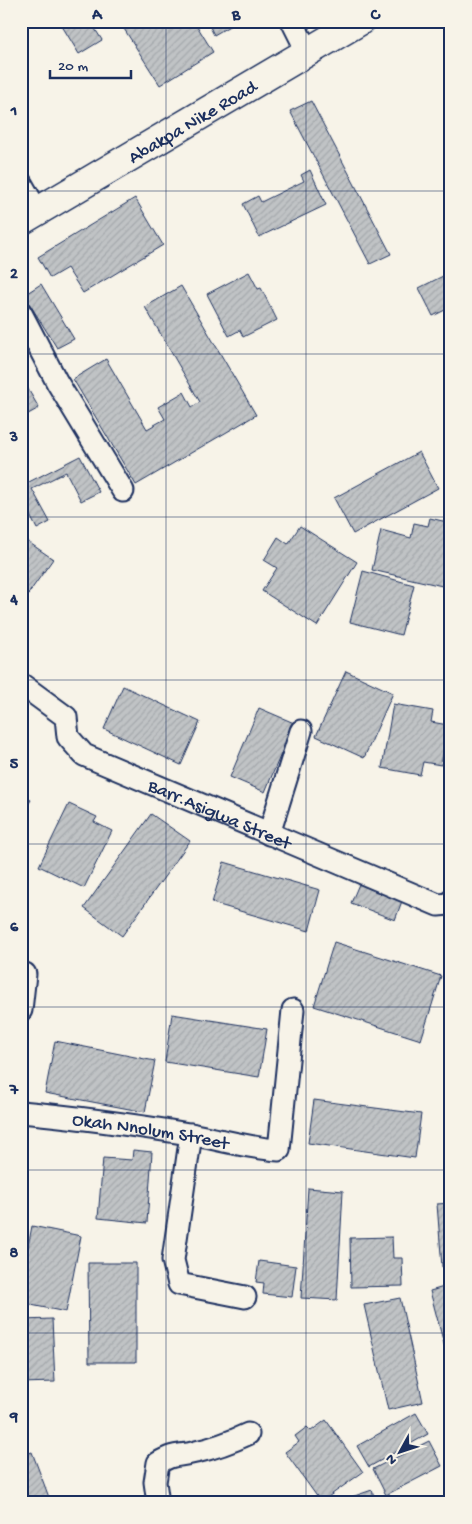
<svg xmlns="http://www.w3.org/2000/svg" width="472" height="1524" font-family="'Gochi Hand',sans-serif">
  <style>
    .building { fill: url(#building-hatch); stroke: #1b2f5e }
    .lines { fill: none; stroke-linecap: round; stroke-linejoin: round }
    .street-casing { stroke: #1b2f5e; stroke-width: 25 }
    .primary-casing { stroke: #1b2f5e; stroke-width: 31 }
    .street { stroke: #f7f3e8; stroke-width: 21 }
    .primary { stroke: #f7f3e8; stroke-width: 28 }
    .grid { fill: none; stroke: #1b2f5e; stroke-width: 1; stroke-opacity: 0.55 }
    .labels { text-anchor: middle; stroke-width: 5; stroke-linejoin: round; paint-order: stroke }
    .street-label { font-size: 19px; fill: #1b2f5e; stroke: #f7f3e8 }
    .neatline { fill: none; stroke: #1b2f5e; stroke-width: 2 }
    .grid-label { font-size: 16px; text-anchor: middle; font-weight: bold; fill: #1b2f5e }
  </style>
  <defs>
    <pattern id="building-hatch" width="6" height="6" patternUnits="userSpaceOnUse" patternTransform="scale(1.25)"><rect width="6" height="6" fill="#c0c3c5"/><path d="M-1 1l2-2M0 6l6-6M5 7l2-2" fill="none" stroke="#a4a8ac"/></pattern>
  </defs>
  <rect width="100%" height="100%" fill="#f7f3e8"/>
  <filter id="ink" filterUnits="userSpaceOnUse"><feTurbulence type="fractalNoise" baseFrequency=".02" numOctaves="2"/><feDisplacementMap in="SourceGraphic" scale="10" xChannelSelector="R" yChannelSelector="G"/><feConvolveMatrix kernelMatrix="1 2 1 2 8 2 1 2 1" color-interpolation-filters="sRGB"/></filter>
  <g filter="url(#ink)">
    <path class="building" d="M59,21H90L102,40L79,54Z
      M119,21H194L213,52L160,85Z
      M207,21H238L214,35Z
      M311,101L391,254L370,264L290,111Z
      M310,170L326,205L259,237L243,204L258,196L261,202L304,181L301,175Z
      M135,198L163,245L83,293L67,268L50,278L38,257Z
      M249,272L258,289L261,288L277,320L243,337L240,330L229,336L207,294Z
      M451,272V307L433,316L419,288Z
      M41,284L74,339L57,348L24,295Z
      M181,286L256,415L136,485L73,379L106,359L147,429L165,419L158,407L184,392L192,407L200,402L145,307Z
      M21,377L39,408L21,418Z
      M419,452L438,488L353,534L334,498Z
      M80,456L99,492L81,501L66,472L32,489L50,522L37,529L21,498V486Z
      M430,518L451,523V588L372,570L381,530L411,538L414,523L428,526Z
      M300,526L357,562L317,626L262,591L277,568L264,560L278,537L288,544Z
      M21,537L53,559L21,604Z
      M363,571L414,585L401,635L350,622Z
      M346,671L393,693L364,758L316,736Z
      M123,686L200,722L181,765L104,729Z
      M393,704L433,711L431,722L448,725L441,765L423,762L420,775L382,768Z
      M259,708L294,723L265,792L230,777Z
      M21,793L31,800L21,815Z
      M69,804L97,817L94,822L112,831L84,888L39,866Z
      M151,814L190,841L122,936L84,908Z
      M224,862L320,890L309,931L212,903Z
      M359,884L402,901L395,920L351,903Z
      M334,942L441,976L421,1040L314,1006Z
      M172,1014L267,1029L259,1077L165,1062Z
      M55,1041L155,1061L145,1112L45,1093Z
      M314,1100L421,1114L415,1158L308,1143Z
      M133,1150L152,1152L147,1223L98,1218L103,1158L132,1160Z
      M451,1162V1186L445,1185Z
      M308,1188L343,1191L337,1300L301,1298Z
      M451,1203V1266L442,1267L437,1204Z
      M32,1226L81,1236L66,1312L21,1303V1283Z
      M392,1237L393,1258H402L403,1286L351,1287L350,1238Z
      M259,1261L296,1266L292,1297L263,1294L264,1283L256,1282Z
      M88,1263H136V1362H89Z
      M451,1285V1347L445,1348L430,1291Z
      M400,1298L423,1402L388,1410L364,1305Z
      M52,1319L55,1382L21,1383V1320Z
      M416,1413L428,1434L369,1467L357,1446Z
      M326,1420L363,1472L321,1502L285,1452L299,1442L295,1436L307,1427L311,1431Z
      M429,1441L442,1466L386,1495L373,1469Z
      M32,1452L50,1500L43,1503H21V1456Z
      M372,1490L376,1503H334Z"/>
    <g class="lines">
      <g class="street-casing">
        <g id="street">
          <path d="M292,21L308,53"/>
          <path d="M21,183L37,211"/>
          <path d="M21,313L57,382L123,491"/>
          <path id="s1" d="M21,684L66,717L68,737L84,755L438,905L449,904L451,901"/>
          <path d="M269,834L301,731"/>
          <path d="M21,1010L25,974"/>
          <path id="s2" d="M21,1112C77,1117 133,1125 189,1134C219,1139 248,1148 279,1150L293,1010"/>
          <path d="M191,1134L173,1260L179,1284L245,1297"/>
          <path d="M158,1503L155,1482L158,1463C177,1452 178,1457 196,1452C214,1448 231,1442 248,1434"/>
        </g>
      </g>
      <g class="primary-casing">
        <g id="primary">
          <path id="s3" d="M21,221L360,21"/>
        </g>
      </g>
      <use href="#street" class="street"/>
      <use href="#primary" class="primary"/>
    </g>
  </g>
  <path class="grid" d="M166,21V1503M306,21V1503M21,191H451M21,354H451M21,517H451M21,680H451M21,844H451M21,1007H451M21,1170H451M21,1333H451"/>
  <g class="labels">
    <g class="street-label">
      <text dy="7" stroke="none"><textPath href="#s3" startOffset="198">Abakpa Nike Road</textPath></text>
      <text dy="7" stroke="none"><textPath href="#s1" startOffset="248">Barr.Asigwa Street</textPath></text>
      <text dy="7" stroke="none"><textPath href="#s2" startOffset="131">Okah Nnolum Street</textPath></text>
    </g>
  </g>
  <rect width="472" height="1524" fill="none" stroke="#f7f3e8" stroke-width="55"/>
  <g transform="translate(400 1452) rotate(230)" stroke="#f7f3e8" stroke-width="4" paint-order="stroke">
  <path d="M0-4L9 19L0 12L-9 19Z" fill="#1b2f5e"/>
  <text y="-8" font-size="14" font-weight="bold" text-anchor="middle" fill="#1b2f5e">N</text>
  </g>
  <path d="M50 70v8h81v-8" fill="none" stroke="#1b2f5e" stroke-width="2.5"/>
  <text x="58" y="70" font-size="15" fill="#1b2f5e" stroke="#f7f3e8" stroke-width="4" paint-order="stroke">20 m</text>
  <rect x="28" y="28" width="416" height="1468" class="neatline"/>
  <g class="grid-label">
    <text x="97" y="19">A</text>
    <text x="236" y="19">B</text>
    <text x="375" y="19">C</text>
    <text x="14" y="115">1</text>
    <text x="14" y="278">2</text>
    <text x="14" y="441">3</text>
    <text x="14" y="604">4</text>
    <text x="14" y="768">5</text>
    <text x="14" y="931">6</text>
    <text x="14" y="1094">7</text>
    <text x="14" y="1257">8</text>
    <text x="14" y="1421">9</text>
  </g>
</svg>
